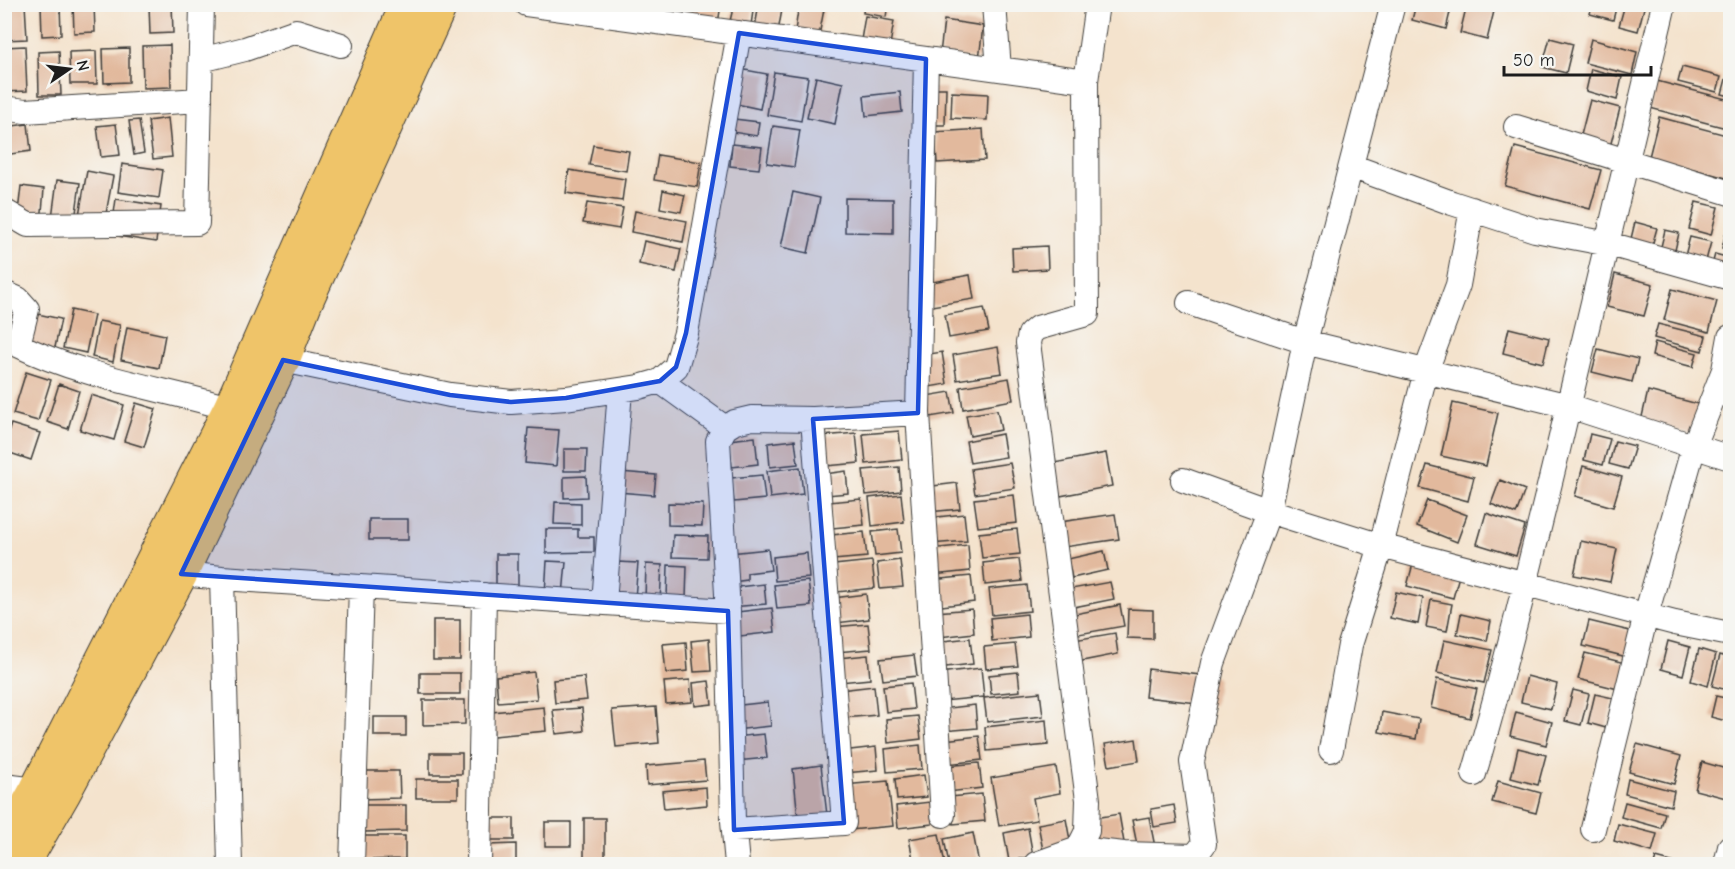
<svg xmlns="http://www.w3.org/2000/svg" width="1735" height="869" font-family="'Comic Neue',sans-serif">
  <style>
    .building { fill: #e2b99d }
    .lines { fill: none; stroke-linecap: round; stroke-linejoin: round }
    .minor-casing { stroke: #3c3a37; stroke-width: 26 }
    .primary-casing { stroke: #3c3a37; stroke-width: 35 }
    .minor { stroke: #fff; stroke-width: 24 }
    .primary { stroke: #efc469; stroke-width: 33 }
    .marked { fill: #1d4ed8; fill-opacity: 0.2; stroke: #1d4ed8; stroke-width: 4.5; stroke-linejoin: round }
  </style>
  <rect width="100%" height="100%" fill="#f6f6f2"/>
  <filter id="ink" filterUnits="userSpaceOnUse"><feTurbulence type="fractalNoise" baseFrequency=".0167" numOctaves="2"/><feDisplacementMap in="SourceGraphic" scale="12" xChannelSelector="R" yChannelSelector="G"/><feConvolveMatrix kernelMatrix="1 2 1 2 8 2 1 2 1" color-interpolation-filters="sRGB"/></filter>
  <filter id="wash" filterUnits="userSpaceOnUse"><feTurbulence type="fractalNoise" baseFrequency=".008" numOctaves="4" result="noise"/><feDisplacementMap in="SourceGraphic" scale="24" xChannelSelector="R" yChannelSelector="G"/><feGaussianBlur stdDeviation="1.35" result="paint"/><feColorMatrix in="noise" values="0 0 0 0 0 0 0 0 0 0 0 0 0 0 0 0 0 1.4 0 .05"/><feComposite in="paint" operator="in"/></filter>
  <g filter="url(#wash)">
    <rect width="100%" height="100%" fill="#f4e3cd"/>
    <g id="blocks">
      <path class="building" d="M4,4H25L27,39L4,40Z
        M41,4H60L61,35L42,36Z
        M73,4H94L95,32L74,33Z
        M149,4H172L173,33L150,34Z
        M618,4H659L657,14Z
        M686,4H721L718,24L683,18Z
        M734,4H754L751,25L730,21Z
        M759,4H783L778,32L755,27Z
        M799,4H825L819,36L795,31Z
        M864,4H888L886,17L863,13Z
        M1416,4H1452L1446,29L1412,20Z
        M1467,4H1486L1495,7L1487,40L1460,33Z
        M1592,4H1617L1613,20L1590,14Z
        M1625,4H1645L1638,31L1619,26Z
        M865,16L894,21L890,45L861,40Z
        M944,20L983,26L979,59L940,54Z
        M1550,38L1573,44L1566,73L1542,67Z
        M1591,39L1637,52L1632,75L1585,63Z
        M170,45L171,87L143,88L142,46Z
        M25,46L27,91L4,92V47Z
        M129,48V82L104,83L103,49Z
        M59,51L61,95H39L38,52Z
        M96,51L97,84H70L69,52Z
        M1682,67L1721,77L1717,92L1678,82Z
        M740,69L767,74L760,109L732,103Z
        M1591,69L1622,77L1617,100L1586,91Z
        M774,72L808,77L801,121L767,115Z
        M816,77L843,83L835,124L807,118Z
        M1726,79L1730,81V96L1722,94Z
        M1657,81L1730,100V129L1650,108Z
        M932,88H946L945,125H930Z
        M900,92L902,112L866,116L864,96Z
        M952,92L988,94L987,120L951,118Z
        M1590,100L1620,108L1610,147L1580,139Z
        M1659,117L1730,136V179L1649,157Z
        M168,118L172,157L153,159L148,121Z
        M734,119L759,122L757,136L732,132Z
        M139,120L144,153L134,155L129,121Z
        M28,124L31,151L4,155V127Z
        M116,124L120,155L101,157L97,126Z
        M773,126L800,130L794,167L767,163Z
        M983,129L985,160L937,163L935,132Z
        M732,144L762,147L759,169L730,166Z
        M593,145L629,151L626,171L589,165Z
        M1515,147L1601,170L1590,209L1505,186Z
        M658,155L701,162L697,187L654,180Z
        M122,164L163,170L159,198L118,192Z
        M569,170L625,179L622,201L566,193Z
        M87,171L113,176L105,219L79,215Z
        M57,180L80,183L74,228L51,225Z
        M21,186L44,189L41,223L17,221Z
        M663,190L685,195L681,212L660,208Z
        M793,192L820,198L808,253L781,247Z
        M845,198L893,199V233L845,232Z
        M116,199L161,206L156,242L111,235Z
        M1696,202L1718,207L1711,235L1689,229Z
        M587,203L623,208L619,229L583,223Z
        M635,211L687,221L683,242L631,232Z
        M1730,216V251L1722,248Z
        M1635,222L1657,228L1650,253L1629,247Z
        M1665,230L1679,233L1673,259L1659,255Z
        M1690,237L1711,242L1704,268L1683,263Z
        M644,241L681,249L676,272L639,264Z
        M1047,246L1048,269L1013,271L1012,248Z
        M1715,254L1730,258V274L1711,269Z
        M1615,274L1653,284L1644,316L1607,307Z
        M970,275L974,299L932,306L927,283Z
        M1672,289L1717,301L1709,332L1664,320Z
        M984,308L989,331L949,338L945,315Z
        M71,310L94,315L86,353L63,348Z
        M33,313L61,319L54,352L27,346Z
        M99,321L120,325L113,362L92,357Z
        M1658,324L1706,336L1702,351L1654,338Z
        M127,327L165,335L159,368L121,360Z
        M1509,328L1549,338L1543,363L1503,353Z
        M1655,342L1697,353L1693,367L1652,356Z
        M998,347L1002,373L957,380L953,355Z
        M1598,349L1638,359L1632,382L1592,372Z
        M942,352L947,384L929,387L923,355Z
        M26,372L51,380L38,421L13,414Z
        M1009,378L1013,400L963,409L960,387Z
        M59,384L79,391L68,429L47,422Z
        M1648,391L1698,404L1691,434L1641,421Z
        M950,392L954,413L924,418L920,397Z
        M91,395L124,405L114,440L80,430Z
        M136,403L156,409L144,447L124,441Z
        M1453,403L1498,413L1486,466L1441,456Z
        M997,410L1001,430L970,436L966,415Z
        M11,424L40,433L31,460L4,451V444Z
        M528,428L559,430L556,466L525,463Z
        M899,431L902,460L866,464L863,434Z
        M856,433L859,463L826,466L823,436Z
        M1002,434L1006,457L970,463L966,441Z
        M1590,434L1610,439L1603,465L1584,460Z
        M755,437L758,464L732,467L729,440Z
        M795,440L798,464L770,467L768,443Z
        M1615,441L1635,446L1628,469L1609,464Z
        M564,449H587L586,471H564Z
        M1106,453L1112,486L1060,496L1054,463Z
        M1010,463L1015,488L975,494L971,469Z
        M1427,465L1474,477L1468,501L1420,488Z
        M1583,466L1622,477L1613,507L1575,496Z
        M800,467L803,494L770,498L767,471Z
        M899,467L901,491L866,495L863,470Z
        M846,471L848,493L827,495L825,474Z
        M620,472L656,475L654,495L618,492Z
        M762,475L765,499L734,502L731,478Z
        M586,476L587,497L564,498V477Z
        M1500,480L1525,490L1516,514L1491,504Z
        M957,483L960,509L928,512L925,487Z
        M901,494L904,522L872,526L869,498Z
        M1014,495L1017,523L978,527L974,499Z
        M861,499L864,525L832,528L829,502Z
        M1427,500L1467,515L1457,542L1417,526Z
        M555,502L581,503V525L554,524Z
        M668,503L703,504L702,526L668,525Z
        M1486,513L1525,526L1516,556L1477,544Z
        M964,514L967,541L930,544L928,518Z
        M1115,514L1119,539L1064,547L1060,522Z
        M369,519H408V540H369Z
        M546,529H578V537H594V552L546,553Z
        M898,529L901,553L875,556L872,532Z
        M1017,529L1020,554L982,558L979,533Z
        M864,532L867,557L833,560L831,535Z
        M673,535L708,536L707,558L672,557Z
        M1581,541L1617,549L1610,582L1574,575Z
        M968,545L970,571L933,575L930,549Z
        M768,549L771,570L747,573V580L733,582L730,553Z
        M1104,551L1108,570L1072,578L1068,559Z
        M807,553L809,578L775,581L773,557Z
        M496,554H518V588L496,587Z
        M1019,559L1022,581L985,585L983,563Z
        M900,560L903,587L880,589L877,563Z
        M1414,560L1460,572L1453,598L1407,586Z
        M547,561L566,562L563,595L545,594Z
        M872,561L875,588L837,592L834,565Z
        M618,562L638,563L635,598L615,597Z
        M646,564L662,565L660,601L645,600Z
        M668,565L687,566L686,599L667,598Z
        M971,576L974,602L934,607L931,580Z
        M808,581L811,606L777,609L774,585Z
        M1110,582L1114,599L1074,607L1071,589Z
        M764,584L766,604L731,607L729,588Z
        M1027,585L1030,611L992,615L989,589Z
        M1396,592L1423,598L1418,624L1390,618Z
        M866,594L869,619L836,623L833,598Z
        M1431,600L1452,604L1447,631L1426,627Z
        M1120,605L1124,626L1068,636L1065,616Z
        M772,608L775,632L731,637L729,613Z
        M972,609L974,633L939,637L936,612Z
        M1128,609L1153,610V639L1127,638Z
        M1027,614L1029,637L992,641L990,618Z
        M1461,614L1491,621L1487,641L1457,634Z
        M433,620H460V660H433Z
        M1589,621L1634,632L1627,657L1583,646Z
        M868,624L871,649L836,652L833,627Z
        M1115,633L1118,654L1072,663L1068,641Z
        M970,638L973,664L937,668L934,642Z
        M709,639L711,671L694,672L691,641Z
        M1444,640L1492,650L1484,683L1437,673Z
        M1668,641L1690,647L1683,675L1661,669Z
        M686,642L688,671L666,673L663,644Z
        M1015,644L1018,666L986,669L984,647Z
        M1699,649L1716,654L1708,686L1691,681Z
        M1585,653L1629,664L1622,690L1578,679Z
        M868,655L870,679L840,682L838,658Z
        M914,655L917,676L883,680L880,659Z
        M1720,655L1730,658V676L1727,690L1712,686Z
        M981,668L984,697L943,701L939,673Z
        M1148,669L1218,677L1215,705L1145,697Z
        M534,672L537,699L498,702L496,676Z
        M1018,672L1020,691L991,694L989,675Z
        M420,673H460V694H420Z
        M1527,676L1557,684L1551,709L1521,702Z
        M584,677L587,700L555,703L553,680Z
        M1437,679L1477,689L1470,718L1431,708Z
        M690,680L692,702L666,704L664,682Z
        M709,681L712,704L695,706L693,683Z
        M911,683L914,709L886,712L883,686Z
        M874,686L877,715L844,718L840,690Z
        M1573,690L1589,694L1581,725L1565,721Z
        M1040,692L1043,716L987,722L984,698Z
        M1595,694L1613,698L1606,728L1588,723Z
        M1716,696L1730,699V722L1711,717Z
        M423,700H465V724L423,725Z
        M768,702L771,726L735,730L732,706Z
        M975,705L977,728L943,731L941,709Z
        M544,707L546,731L494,736L492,712Z
        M656,707L659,743L616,747L612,710Z
        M582,708L584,731L556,734L553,710Z
        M1382,712L1419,719L1416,739L1379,732Z
        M1516,712L1552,722L1546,745L1510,736Z
        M918,716L921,739L888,743L886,719Z
        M374,717H406V736H374Z
        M1046,720L1048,745L987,751L985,727Z
        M764,734L767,758L736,761L734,737Z
        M979,736L982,760L947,764L944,740Z
        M1136,739L1139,761L1109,766L1105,744Z
        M1637,744L1681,756L1674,784L1629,772Z
        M920,745L922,769L887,772L885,749Z
        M876,747L878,770L844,773L842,751Z
        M1518,748L1546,755L1538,785L1511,778Z
        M430,753H462V774H430Z
        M704,761L706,780L647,785L646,766Z
        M1702,762L1730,770V799L1695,790Z
        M979,763L982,788L948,792L945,766Z
        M821,765L827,815L798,818L793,769Z
        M1056,767L1060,793L1033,798L1037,820L999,826L991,778Z
        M360,771H399L400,798L360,799Z
        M924,775L927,797L897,800L895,779Z
        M416,779H458V798H416Z
        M1628,779L1674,791L1671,806L1625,794Z
        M888,781L893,826L850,830L844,785Z
        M1498,781L1541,793L1536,813L1492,802Z
        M706,787L707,805L664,809L662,791Z
        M982,794L985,821L953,824L950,797Z
        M930,802L932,824L898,828L896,806Z
        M1625,802L1665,813L1661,828L1621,817Z
        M363,805H406V831L363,832Z
        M1174,805L1177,823L1154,827L1151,809Z
        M1119,814L1126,854L1101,858L1094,818Z
        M1149,817L1155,847L1138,850L1132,820Z
        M488,818H514V840H488Z
        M584,818H605V864H584Z
        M1066,819L1072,851L1044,856L1038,824Z
        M545,822H571V846H545Z
        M1618,824L1657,834L1652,852L1614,841Z
        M1028,828L1033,856L1009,861L1004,833Z
        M973,833L979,864H949L944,839Z
        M939,834L945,864H914L909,839Z
        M363,836H405V859L363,860Z
        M516,844V864H488V845Z
        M1656,858L1679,864H1654Z"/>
    </g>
  </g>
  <g filter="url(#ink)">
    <use href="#blocks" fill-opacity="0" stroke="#3c3a37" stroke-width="1.5"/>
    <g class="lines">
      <g class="minor-casing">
        <path id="minor" d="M526,4L1086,81L1087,314L1037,328L1030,334L1028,343L1088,800L1087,831L1078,849L1036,864
          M994,4L999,69
          M1393,4L1305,342L1269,511L1381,546L1675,623L1730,634
          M201,60L245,49L296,31L341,45
          M1086,81L1097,4
          M4,108L25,111L200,100
          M1516,127L1730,193
          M1351,166L1452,203L1535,230L1609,244L1730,278
          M4,211L28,225L197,223L202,4
          M4,293L18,299L27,309L18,345C89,380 170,389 246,413
          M1189,303L1305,342L1569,406L1730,458
          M283,360L450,395L511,402L566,398L639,387L660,381L676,367L686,333L739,33
          M660,381L725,428
          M918,413L943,815
          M181,574L222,578L728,611
          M222,578L230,864
          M604,603L620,390
          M1331,750L1350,645L1381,546L1426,371L1458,285L1472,209
          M1474,774C1505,668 1531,561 1557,454C1594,304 1629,154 1664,4
          M4,786L36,790
          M1593,829L1646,615L1694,446L1724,370L1730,337
          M734,830L844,823L813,419
          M1078,849L1124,854L1195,856L1204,844L1192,762L1213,663L1269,511L1183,480
          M352,864L361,587
          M479,864L484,595
          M737,864L733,821L728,611L718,441L725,428L735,422L752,418L813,419L918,413L926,59
          M1726,864L1730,847"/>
      </g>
      <g class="primary-casing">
        <path id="primary" d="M4,847L36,790L230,408L407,4
          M23,864L64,793L181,574L283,360L305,304L441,4"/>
      </g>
      <use href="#minor" class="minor"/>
      <use href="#primary" class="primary"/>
    </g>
  </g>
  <path class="marked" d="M739,33L926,59L918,413L813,419L844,823L734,830L728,611L181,574L283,360L450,395L511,402L566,398L660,381L676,367L686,333Z"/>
  <rect width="1735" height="869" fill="none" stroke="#f6f6f2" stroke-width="24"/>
  <g transform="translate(69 69) rotate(76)" stroke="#f6f6f2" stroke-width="4.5" paint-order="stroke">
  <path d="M0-4.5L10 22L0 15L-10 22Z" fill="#1c1c1c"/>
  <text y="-9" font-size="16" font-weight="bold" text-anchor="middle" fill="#1c1c1c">N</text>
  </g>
  <path d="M1504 66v9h147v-9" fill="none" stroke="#1c1c1c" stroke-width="3"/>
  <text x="1513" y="66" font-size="18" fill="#1c1c1c" stroke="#f6f6f2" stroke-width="4.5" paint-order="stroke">50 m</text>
</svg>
